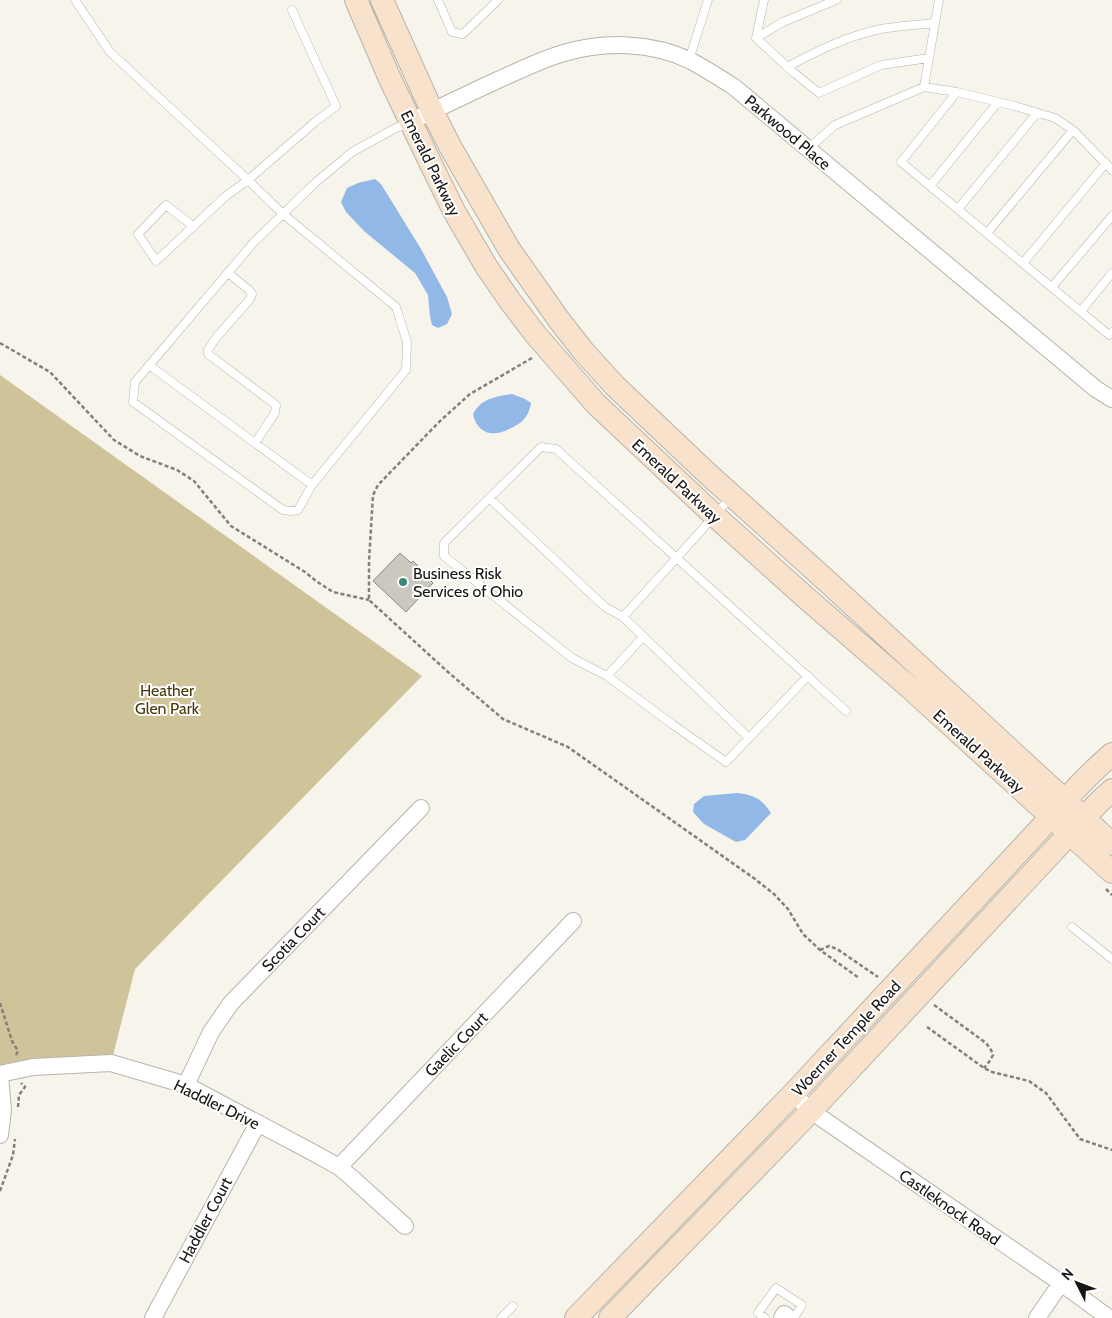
<svg xmlns="http://www.w3.org/2000/svg" width="1112" height="1318" font-family="Cabin,sans-serif">
  <style>
    .green { fill: #cfc39a }
    .water { fill: #92b8e7 }
    .building { fill: #cbc8bf; stroke: #8c8a82 }
    .lines { fill: none; stroke-linecap: round; stroke-linejoin: round }
    .lane-casing { stroke: #b6b4ab; stroke-width: 9 }
    .street-casing { stroke: #b6b4ab; stroke-width: 18 }
    .secondary-casing { stroke: #b6b4ab; stroke-width: 24 }
    .path { stroke: #82807a; stroke-width: 2.5; stroke-dasharray: 4 2.5; stroke-linecap: butt }
    .lane { stroke: #fff; stroke-width: 8 }
    .street { stroke: #fff; stroke-width: 16 }
    .secondary { stroke: #f8e2cb; stroke-width: 22 }
    .poi-dot { fill: #40867d; stroke: #fff; stroke-width: 2 }
    .labels { text-anchor: middle; stroke-width: 4; stroke-linejoin: round; paint-order: stroke }
    .street-label { font-size: 16px; fill: #171613; stroke: #fff }
    .poi-label { font-size: 16px; fill: #171613; stroke: #fff; text-anchor: start }
    .park-label { font-size: 16px; fill: #453909; stroke: #fff }
  </style>
  <rect width="100%" height="100%" fill="#f7f4eb"/>
  <path class="green" d="M0,375L422,676L135,969L111,1063L0,1074Z"/>
  <path class="water" d="M375,179L381,184L421,249L447,297L452,314L447,324L438,328L432,325L430,316L428,295L415,273L364,231L346,212L341,202L347,188L358,183Z
    M512,394L525,399L531,403C530,407 529,412 527,415C523,422 516,426 509,429C492,438 477,433 473,414C482,398 495,397 512,394Z
    M737,793C754,795 761,798 771,813L745,840L736,842L704,824L693,812L694,804L704,796Z"/>
  <path class="building" d="M400,553L411,563L413,561L423,571L422,572L433,583L406,612L373,581Z"/>
  <g class="lines">
    <g class="lane-casing">
      <path id="lane" d="M75,0L110,52L248,180L283,214L396,307L407,342L406,370L312,485L298,510L291,511L283,510L133,402L135,382L254,242L315,183L352,152L394,129L408,123
        M438,0L452,32L463,34L498,0
        M764,0L756,38L793,72L819,93L881,65L929,58
        M939,0L924,87L957,92L1015,106L1055,118L1073,130L1112,170
        M756,38L783,22L836,0
        M689,60L708,0
        M787,67C817,51 847,36 881,29C898,26 917,25 935,23
        M957,92L901,162L1109,335L1112,332
        M808,149L835,125L924,87
        M930,186L998,102
        M958,209L1037,113
        M194,227L166,205L138,234L156,261L226,196L248,180L315,122L336,106L292,10
        M987,233L1073,130
        M1023,263L1106,163
        M228,273L249,290L252,294L250,299L215,339L208,350V354L276,405L275,413L255,443
        M1052,287L1112,216
        M1081,311L1112,273
        M149,365L312,485
        M731,497C696,537 659,577 623,617L749,738L726,762L672,724L607,676L572,658L444,556V543L541,447L556,449L846,711
        M489,498L605,607L623,617
        M607,676L643,637
        M749,738L808,676
        M1072,927L1112,959
        M501,1318L513,1306
        M765,1318L758,1313L776,1288L802,1305L794,1318"/>
    </g>
    <g class="street-casing">
      <path id="street" d="M410,122C440,107 470,93 500,79C521,70 542,59 564,53C605,41 652,42 691,61C706,69 720,78 734,87L1096,389L1112,399
        M0,1074L33,1067L111,1063L186,1085L312,1152L339,1167L352,1178L405,1226
        M0,1076L3,1110L0,1135
        M186,1085L211,1032L231,1003L421,808
        M793,1094L811,1111L1061,1283L1109,1318
        M339,1167L573,921
        M153,1318L258,1123
        M782,1318L784,1314L789,1318
        M1037,1318L1061,1283"/>
    </g>
    <g class="secondary-casing">
      <path id="secondary" d="M356,0L390,79L428,158L454,211L486,266L510,301L536,335L596,404L715,516L805,597L909,687L1112,872
        M382,0L432,111L451,148L509,249L559,320L584,352L615,386L708,474L829,583L1112,844
        M576,1318L793,1094L1039,830C1062,804 1085,777 1112,754
        M610,1318L811,1111L1098,803L1112,790"/>
    </g>
    <path class="path" d="M0,343L50,372L114,440L140,456L177,470L194,481L231,526L305,572L316,581L333,592L369,600
      M532,358L470,394L440,421L378,485L373,495L369,561V600L448,672L503,719L568,747L755,879L774,894L788,909L803,934L820,950L859,978
      M1106,889L1112,895
      M820,950L829,946L837,949L878,977
      M0,1003L12,1041L18,1051L15,1057
      M934,1005L986,1043L991,1050L993,1055L989,1062L984,1068
      M927,1027L984,1068L992,1072L1029,1081L1046,1093L1080,1139L1112,1150
      M18,1107L19,1095L25,1087L21,1083
      M0,1191L13,1155L15,1139"/>
    <use href="#lane" class="lane"/>
    <use href="#street" class="street"/>
    <use href="#secondary" class="secondary"/>
  </g>
  <circle class="poi-dot" cx="403" cy="582" r="5"/>
  <g class="labels">
    <g class="street-label">
      <text transform="translate(788 132) rotate(40)" y="6">Parkwood Place</text>
      <text transform="translate(431 163) rotate(64)" y="6">Emerald Parkway</text>
      <text transform="translate(677 481) rotate(43)" y="6">Emerald Parkway</text>
      <text transform="translate(979 751) rotate(42)" y="6">Emerald Parkway</text>
      <text transform="translate(293 939) rotate(-46)" y="6">Scotia Court</text>
      <text transform="translate(846 1038) rotate(-47)" y="6">Woerner Temple Road</text>
      <text transform="translate(456 1044) rotate(-46)" y="6">Gaelic Court</text>
      <text transform="translate(217 1104) rotate(26)" y="6">Haddler Drive</text>
      <text transform="translate(950 1207) rotate(35)" y="6">Castleknock Road</text>
      <text transform="translate(205 1220) rotate(-62)" y="6">Haddler Court</text>
    </g>
    <g class="poi-label">
      <text x="413" y="579">Business Risk<tspan x="413" dy="18">Services of Ohio</tspan></text>
    </g>
    <g class="park-label">
      <text x="167" y="696">Heather<tspan x="167" dy="18">Glen Park</tspan></text>
    </g>
  </g>
  <g transform="translate(1077 1283) rotate(312)" stroke="#ffffff" stroke-width="4" paint-order="stroke">
  <path d="M0-4L9 19L0 12L-9 19Z" fill="#171613"/>
  <text y="-8" font-size="14" font-weight="bold" text-anchor="middle" fill="#171613">N</text>
  </g>
</svg>
